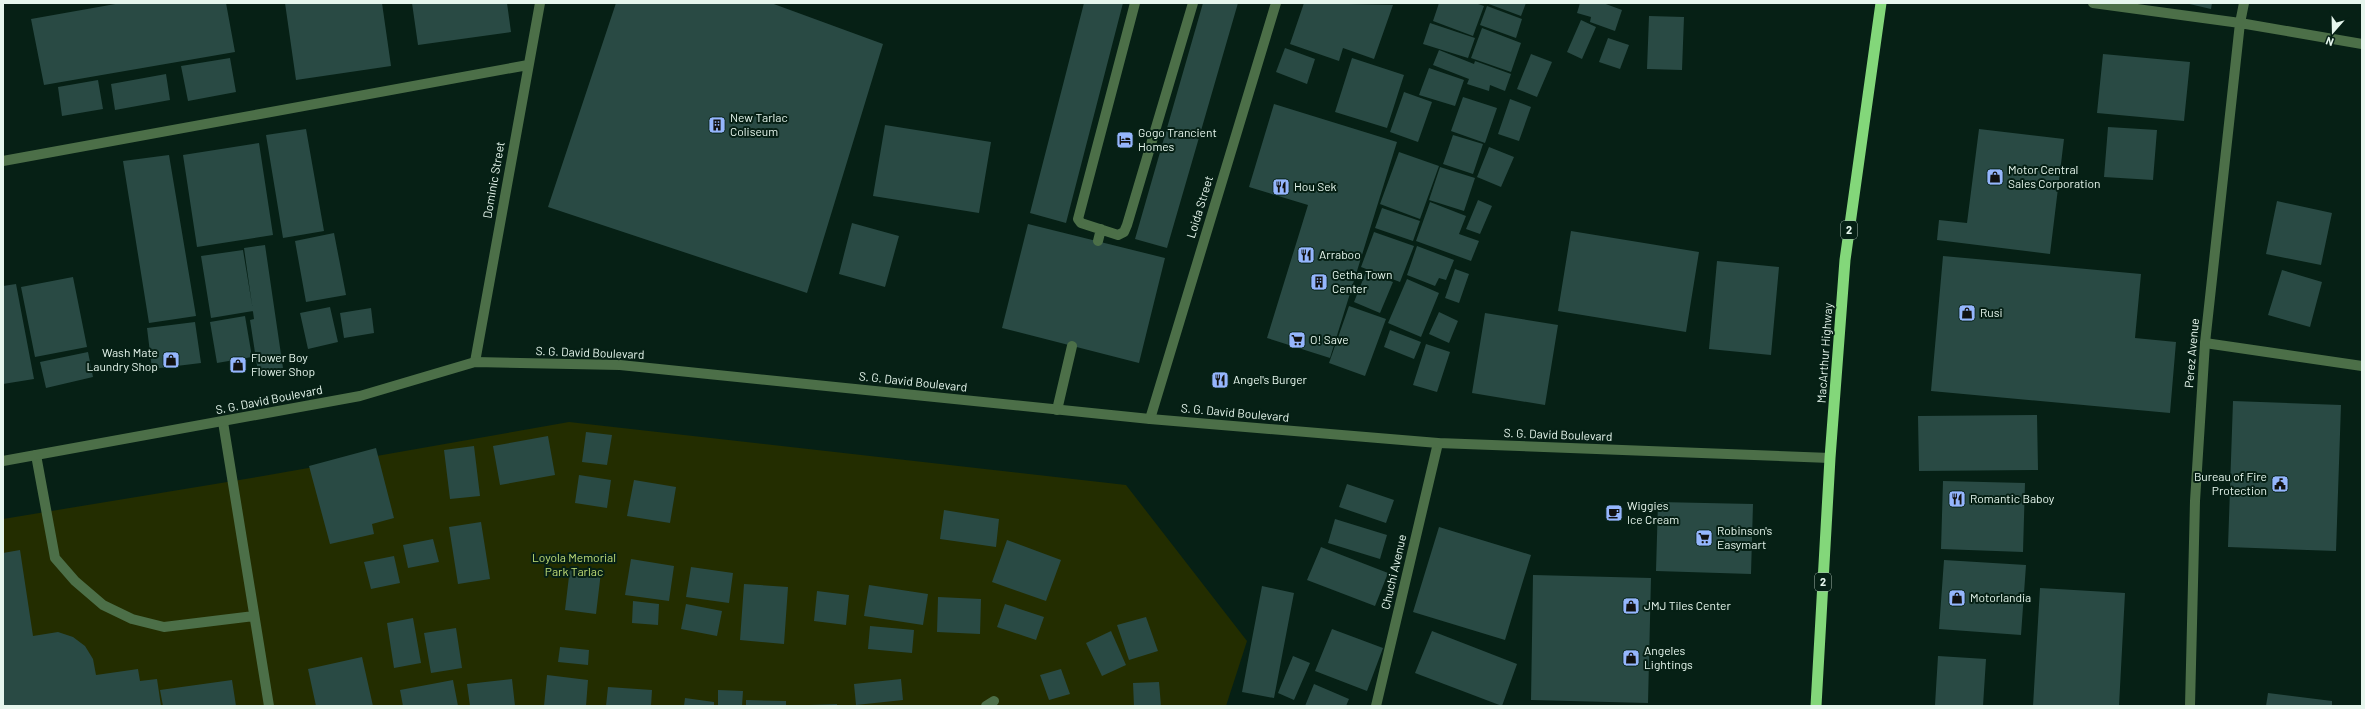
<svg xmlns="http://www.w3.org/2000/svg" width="2365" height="709" font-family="Barlow,sans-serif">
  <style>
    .green { fill: #232d00 }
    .building { fill: #294a44 }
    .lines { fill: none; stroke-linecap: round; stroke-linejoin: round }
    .service { stroke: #4c6f48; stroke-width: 10 }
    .minor { stroke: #4c6f48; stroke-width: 10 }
    .tertiary { stroke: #4c6f48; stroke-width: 10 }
    .trunk { stroke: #83d77a; stroke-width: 11 }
    .labels { text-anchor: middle; stroke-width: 4; stroke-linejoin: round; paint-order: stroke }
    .shield { fill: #062015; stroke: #a3b6ac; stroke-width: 1 }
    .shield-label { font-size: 11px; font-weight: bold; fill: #e6f6ed }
    .poi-label { font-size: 12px; fill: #e6f6ed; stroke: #062015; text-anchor: start }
    .street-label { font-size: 12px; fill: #e6f6ed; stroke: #062015 }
    .park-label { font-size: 12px; fill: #c3df79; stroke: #062015 }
  </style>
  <rect width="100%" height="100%" fill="#062015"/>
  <path class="green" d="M569,422L1126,485L1247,641L1226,706H3V519L263,476Z"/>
  <path class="building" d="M121,3H226L235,52L44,85L31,19Z
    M285,3H382L391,66L296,80Z
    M412,3H507L511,32L418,45Z
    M616,3H771L883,44L807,293L548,207Z
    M1084,3H1123L1066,223L1030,213Z
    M1203,3H1238L1167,248L1135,239Z
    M1304,3L1393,5L1374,59L1343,48L1339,61L1290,44Z
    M1439,3H1475L1484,6L1473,36L1433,21Z
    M1486,3H1526L1521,16Z
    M1580,3H1603L1622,10L1615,31L1590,22L1591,17L1577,13Z
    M2185,3H2212L2211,9Z
    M1487,6L1522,19L1516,38L1480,25Z
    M1649,16L1684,17L1682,70L1647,69Z
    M1581,20L1596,27L1582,59L1567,52Z
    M1430,23L1475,38L1468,58L1423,44Z
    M1482,28L1521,43L1511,72L1471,58Z
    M1608,38L1629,45L1620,69L1599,62Z
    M1285,48L1315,59L1307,84L1276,72Z
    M1439,50L1474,64L1475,61L1511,74L1505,91L1490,85L1489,91L1467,84L1469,79L1433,65Z
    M1531,54L1552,62L1537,97L1517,89Z
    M2103,54L2190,62L2184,121L2097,113Z
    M230,58L236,92L188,101L181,66Z
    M1352,58L1404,75L1387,128L1335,112Z
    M1429,68L1464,80L1455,106L1419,95Z
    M166,74L170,100L115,110L111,84Z
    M98,80L103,109L62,116L58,87Z
    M1404,92L1432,102L1418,142L1390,132Z
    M1463,97L1497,108L1485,143L1451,131Z
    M1510,99L1531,107L1519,141L1498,134Z
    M1274,104L1397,142L1330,358L1267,338L1308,205L1249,187Z
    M885,125L991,142L979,213L873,196Z
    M2108,127L2157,130L2153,180L2104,177Z
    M306,129L324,231L283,238L266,135Z
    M1979,129L2064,139L2050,254L1937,240L1939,220L1967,223Z
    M1453,135L1483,144L1473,174L1443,164Z
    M259,143L273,235L197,247L183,155Z
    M1489,147L1514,157L1501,187L1477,177Z
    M1399,152L1439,166L1420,219L1380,204Z
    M169,155L196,316L149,323L123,161Z
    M1440,167L1475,178L1464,211L1429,200Z
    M1478,200L1492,206L1480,234L1466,229Z
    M2277,201L2332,213L2321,265L2266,254Z
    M1430,202L1466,216L1459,234L1479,241L1471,261L1416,241Z
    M1382,208L1420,221L1413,241L1375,228Z
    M852,223L899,236L885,287L839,274Z
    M1028,224L1165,258L1139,363L1002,328Z
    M1571,231L1699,252L1686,332L1558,311Z
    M1374,232L1414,246L1400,282L1361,267Z
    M334,233L346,295L306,302L295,241Z
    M265,245L283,368L258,372L250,320L254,319L244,248Z
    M1417,246L1454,260L1446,280L1439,278L1435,286L1407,275Z
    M243,250L253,311L211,318L201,256Z
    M1943,256L2141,274L2135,338L2176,342L2170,413L1931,391Z
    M1717,261L1779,267L1771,355L1709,349Z
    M1455,269L1469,274L1459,303L1445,298Z
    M2282,270L2322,282L2310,327L2268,315Z
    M1366,272L1393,282L1380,313L1354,302Z
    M73,277L87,347L35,357L21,287Z
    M1407,279L1439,293L1421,337L1388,323Z
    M16,284L34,379L3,384V286Z
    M1349,306L1386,319L1365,376L1329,363Z
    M330,307L338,342L308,349L300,313Z
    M371,308L374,333L344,338L340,313Z
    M1439,312L1458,321L1449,343L1429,334Z
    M1485,313L1558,325L1545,405L1472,393Z
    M245,316L252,357L217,363L210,322Z
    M195,322L201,363L152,369L147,328Z
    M1390,330L1421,342L1414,359L1384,347Z
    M1426,344L1450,352L1437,392L1413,385Z
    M88,352L93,377L46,388L40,362Z
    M2233,401L2341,405L2336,551L2228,547Z
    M2037,415L2038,470L1919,471L1918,416Z
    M586,432L612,435L607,465L582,462Z
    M548,436L555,475L500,485L493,446Z
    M474,446L480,496L450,499L444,450Z
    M376,448L394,518L372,524L374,534L330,544L309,466Z
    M579,475L611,480L607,508L575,503Z
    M634,480L676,487L670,523L627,516Z
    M1943,481L2025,483L2023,552L1941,549Z
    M1347,484L1394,500L1386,523L1339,507Z
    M1658,502L1753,504L1751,574L1656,571Z
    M944,510L999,519L996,547L940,539Z
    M1335,519L1387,535L1380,559L1328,543Z
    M481,522L490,579L458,584L449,527Z
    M1439,527L1531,555L1505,640L1413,612Z
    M433,539L439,562L408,568L403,545Z
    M1007,540L1061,560L1046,601L992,582Z
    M1321,547L1388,573L1375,606L1307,580Z
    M20,550L33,636L58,632L73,637L85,646L93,659L96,675L138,669L140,681L157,679L161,706H3V553Z
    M394,556L400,583L371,589L364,562Z
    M631,559L674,566L669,601L625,595Z
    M1944,560L2026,565L2021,635L1939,629Z
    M691,567L733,573L729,603L686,597Z
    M570,568L601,572L596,614L565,610Z
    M1533,575L1651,578L1648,703L1531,700Z
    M744,584L788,587L784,644L740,640Z
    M869,585L928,594L923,625L864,616Z
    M1262,586L1294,593L1274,698L1242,692Z
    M2040,588L2125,593L2119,706H2033Z
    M817,591L849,595L846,625L814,621Z
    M938,597L981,599L980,634L937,632Z
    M633,601L659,604L658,625L632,623Z
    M686,604L722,611L717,636L681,629Z
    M1005,604L1044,617L1036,640L997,627Z
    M1146,617L1158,651L1129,660L1117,625Z
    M413,618L421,663L394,668L387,623Z
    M870,626L914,630L912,653L868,649Z
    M456,628L462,668L431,673L424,633Z
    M1332,629L1383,648L1367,691L1315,671Z
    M1111,631L1126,665L1102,676L1086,643Z
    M1432,631L1517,664L1502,706L1415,673Z
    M560,647L589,650L588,665L558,662Z
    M1293,656L1310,663L1294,700L1278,693Z
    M1938,656L1986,659L1983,706L1935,705Z
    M362,657L373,706H316L308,669Z
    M1061,669L1070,694L1049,700L1040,675Z
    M547,675L588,680L586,706H544Z
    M512,679L515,706H470L467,684Z
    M901,679L903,700L856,705L854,684Z
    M232,680L236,706H163L160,690Z
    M453,680L458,706H403L400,690Z
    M1159,682L1161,706H1134L1133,683Z
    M1314,684L1349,699L1346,706H1305Z
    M608,687L652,690L651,706H606Z
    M718,690L743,691L742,706H718Z
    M2268,693L2332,701V706H2266Z
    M685,698L714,702V706H684Z
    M746,700L786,701V706H746Z
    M837,704V706H809V705Z"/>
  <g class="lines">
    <path class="service" d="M1135,3L1078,219L1081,223L1118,235L1124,232L1127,225L1193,3
      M1098,241L1101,229
      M2205,343L2362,366
      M1057,410L1072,346
      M223,422L269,706
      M36,455L55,558L75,581L103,605L132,619L164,627L254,616
      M986,706L994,701"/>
    <path class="minor" d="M2093,3L2240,23L2362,44
      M3,161L528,65
      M475,362L540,3
      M1150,419L1276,3
      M1376,706L1438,443
      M2190,706L2195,501L2205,343L2240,23L2244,3"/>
    <path class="tertiary" d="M3,461L360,396L475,362L620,365L1150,419L1438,443L1830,458"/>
    <path class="trunk" d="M1816,706L1830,458L1845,260L1881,3"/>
  </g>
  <defs>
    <g id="building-square" transform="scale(0.9)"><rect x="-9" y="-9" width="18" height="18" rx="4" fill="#95b6fd" stroke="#062015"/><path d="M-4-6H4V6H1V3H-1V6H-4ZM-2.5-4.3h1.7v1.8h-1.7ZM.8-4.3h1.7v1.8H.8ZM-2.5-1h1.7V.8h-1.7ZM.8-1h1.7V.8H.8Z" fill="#111"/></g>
    <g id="hotel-square" transform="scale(0.9)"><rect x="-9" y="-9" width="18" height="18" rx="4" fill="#95b6fd" stroke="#062015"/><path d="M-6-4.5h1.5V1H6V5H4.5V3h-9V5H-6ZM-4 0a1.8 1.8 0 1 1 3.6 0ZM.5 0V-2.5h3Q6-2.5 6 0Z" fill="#111"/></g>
    <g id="shop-square" transform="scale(0.9)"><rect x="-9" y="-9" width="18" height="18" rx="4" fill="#95b6fd" stroke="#062015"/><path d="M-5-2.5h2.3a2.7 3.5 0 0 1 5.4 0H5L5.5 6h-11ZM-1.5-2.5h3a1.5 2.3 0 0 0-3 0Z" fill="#111"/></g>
    <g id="restaurant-square" transform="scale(0.9)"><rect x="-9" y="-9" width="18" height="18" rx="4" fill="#95b6fd" stroke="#062015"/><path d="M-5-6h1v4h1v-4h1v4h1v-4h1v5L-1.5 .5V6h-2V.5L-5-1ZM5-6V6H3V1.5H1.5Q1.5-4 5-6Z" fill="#111"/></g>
    <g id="supermarket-square" transform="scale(0.9)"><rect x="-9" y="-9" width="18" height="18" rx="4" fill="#95b6fd" stroke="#062015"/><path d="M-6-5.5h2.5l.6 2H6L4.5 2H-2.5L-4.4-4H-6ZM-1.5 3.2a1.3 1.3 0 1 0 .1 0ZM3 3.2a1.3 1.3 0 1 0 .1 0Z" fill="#111"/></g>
    <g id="civic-square" transform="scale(0.9)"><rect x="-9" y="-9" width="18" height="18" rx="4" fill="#95b6fd" stroke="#062015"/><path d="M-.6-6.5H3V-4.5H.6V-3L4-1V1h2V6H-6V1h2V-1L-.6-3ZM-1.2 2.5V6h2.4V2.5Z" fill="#111"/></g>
    <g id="cafe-square" transform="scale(0.9)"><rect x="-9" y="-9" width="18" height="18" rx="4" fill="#95b6fd" stroke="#062015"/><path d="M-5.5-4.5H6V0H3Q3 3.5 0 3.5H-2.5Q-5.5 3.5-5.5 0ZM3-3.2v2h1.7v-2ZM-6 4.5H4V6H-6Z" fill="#111"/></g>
  </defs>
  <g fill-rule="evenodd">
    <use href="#building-square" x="717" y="125"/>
    <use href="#hotel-square" x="1125" y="140"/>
    <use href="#shop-square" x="1995" y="177"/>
    <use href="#restaurant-square" x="1281" y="187"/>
    <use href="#restaurant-square" x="1306" y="255"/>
    <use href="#building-square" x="1319" y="282"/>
    <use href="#shop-square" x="1967" y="313"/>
    <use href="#supermarket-square" x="1297" y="340"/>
    <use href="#shop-square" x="171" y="360"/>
    <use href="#shop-square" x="238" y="365"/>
    <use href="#restaurant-square" x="1220" y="380"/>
    <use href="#civic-square" x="2280" y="484"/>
    <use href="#restaurant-square" x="1957" y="499"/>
    <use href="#cafe-square" x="1614" y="513"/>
    <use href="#supermarket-square" x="1704" y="538"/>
    <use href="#shop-square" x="1957" y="598"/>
    <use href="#shop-square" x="1631" y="606"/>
    <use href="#shop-square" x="1631" y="658"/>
  </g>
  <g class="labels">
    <g class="shield">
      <rect x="1841" y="221" width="16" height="18" rx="3"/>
      <rect x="1815" y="573" width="16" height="18" rx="3"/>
    </g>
    <g class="shield-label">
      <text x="1849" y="234">2</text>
      <text x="1823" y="586">2</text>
    </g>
    <g class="poi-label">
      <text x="730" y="122">New Tarlac<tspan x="730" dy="14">Coliseum</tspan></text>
      <text x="1138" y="137">Gogo Trancient<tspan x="1138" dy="14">Homes</tspan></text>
      <text x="2008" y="174">Motor Central<tspan x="2008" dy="14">Sales Corporation</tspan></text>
      <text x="1294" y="191">Hou Sek</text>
      <text x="1319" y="259">Arraboo</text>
      <text x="1332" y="279">Getha Town<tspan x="1332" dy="14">Center</tspan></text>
      <text x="1980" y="317">Rusi</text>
      <text x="1310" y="344">O! Save</text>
      <text x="158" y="357" text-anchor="end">Wash Mate<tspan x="158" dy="14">Laundry Shop</tspan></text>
      <text x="251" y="362">Flower Boy<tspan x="251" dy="14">Flower Shop</tspan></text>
      <text x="1233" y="384">Angel's Burger</text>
      <text x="2267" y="481" text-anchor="end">Bureau of Fire<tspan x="2267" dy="14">Protection</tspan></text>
      <text x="1970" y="503">Romantic Baboy</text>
      <text x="1627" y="510">Wiggies<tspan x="1627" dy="14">Ice Cream</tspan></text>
      <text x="1717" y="535">Robinson's<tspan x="1717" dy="14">Easymart</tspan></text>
      <text x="1970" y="602">Motorlandia</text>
      <text x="1644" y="610">JMJ Tiles Center</text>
      <text x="1644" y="655">Angeles<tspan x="1644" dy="14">Lightings</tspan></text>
    </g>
    <g class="street-label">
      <text transform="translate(494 180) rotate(-80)" y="4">Dominic Street</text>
      <text transform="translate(1200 207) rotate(-73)" y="4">Loida Street</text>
      <text transform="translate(590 353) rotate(2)" y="4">S. G. David Boulevard</text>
      <text transform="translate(1825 353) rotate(-86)" y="4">MacArthur Highway</text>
      <text transform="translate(2192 353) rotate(-85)" y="4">Perez Avenue</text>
      <text transform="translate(913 382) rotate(6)" y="4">S. G. David Boulevard</text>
      <text transform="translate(269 400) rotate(-11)" y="4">S. G. David Boulevard</text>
      <text transform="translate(1235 413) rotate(5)" y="4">S. G. David Boulevard</text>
      <text transform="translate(1558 435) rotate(2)" y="4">S. G. David Boulevard</text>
      <text transform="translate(1394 572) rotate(-77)" y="4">Chuchi Avenue</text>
    </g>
    <g class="park-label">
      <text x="574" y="562">Loyola Memorial<tspan x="574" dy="14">Park Tarlac</tspan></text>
    </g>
  </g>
  <rect width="2365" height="709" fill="none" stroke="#e6f6ed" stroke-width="8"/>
  <g transform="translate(2333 32) rotate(200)" stroke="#062015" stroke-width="3" paint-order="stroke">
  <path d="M0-3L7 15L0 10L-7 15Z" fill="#e6f6ed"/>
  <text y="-6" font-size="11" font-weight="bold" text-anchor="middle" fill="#e6f6ed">N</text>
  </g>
</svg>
